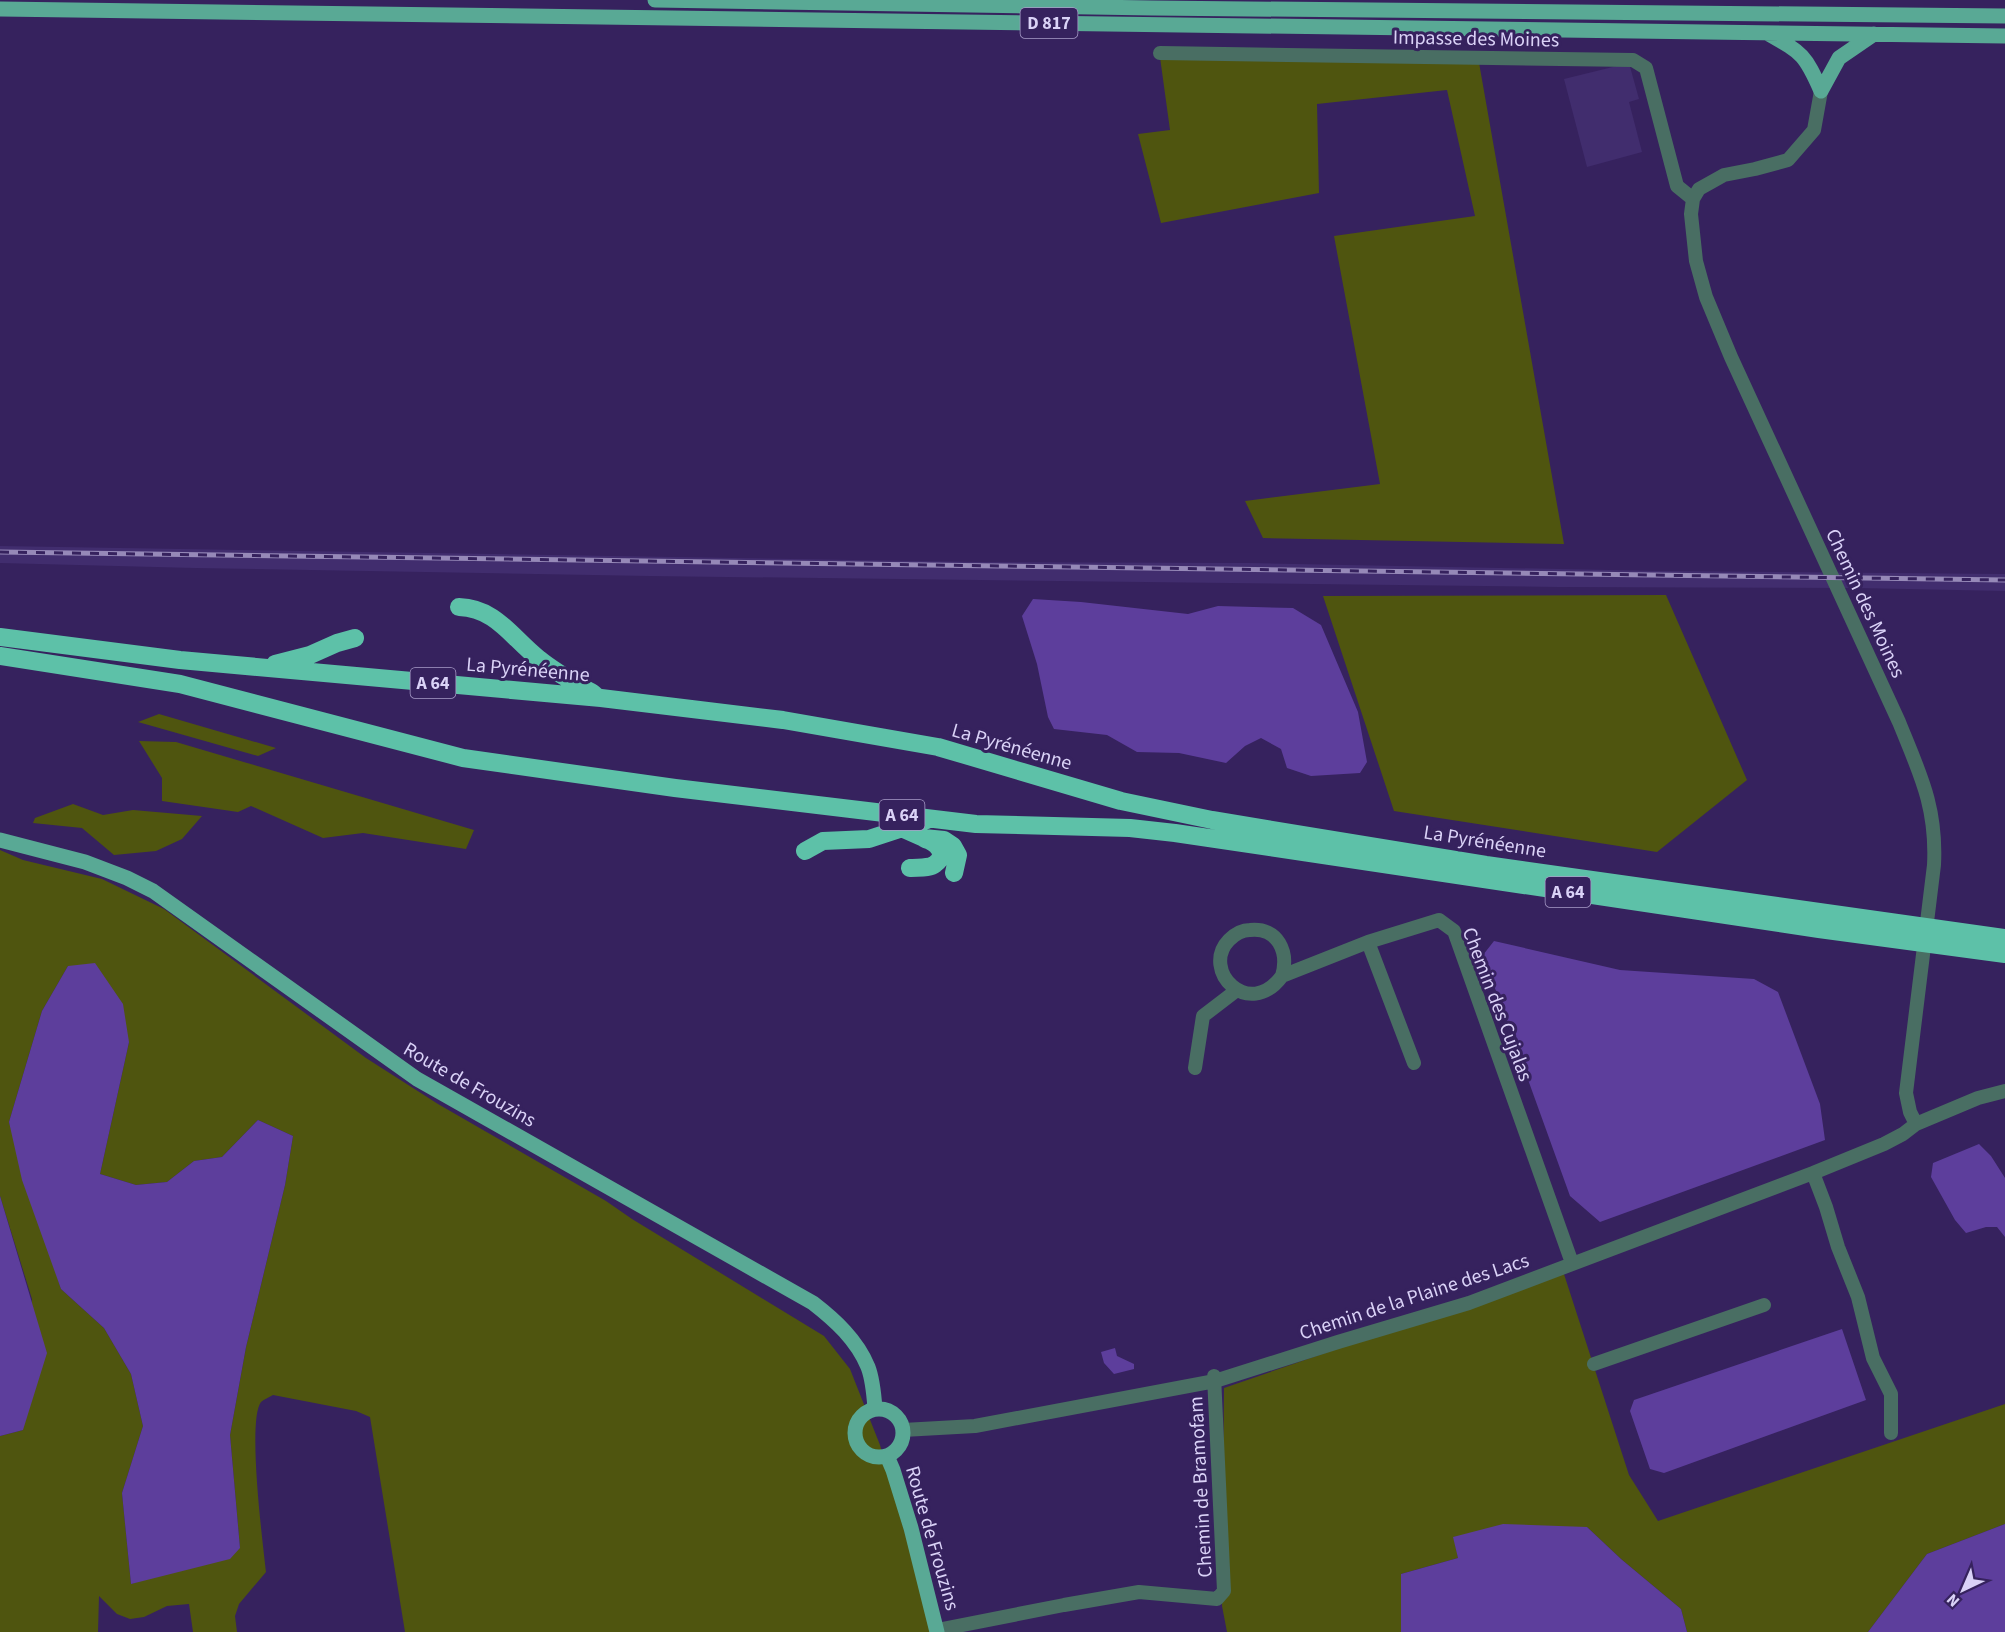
<svg xmlns="http://www.w3.org/2000/svg" width="2005" height="1632" font-family="'Source Sans 3',sans-serif">
  <style>
    .built { fill: #412d6e }
    .green { fill: #4f550f; fill-rule: evenodd }
    .water { fill: #5d3e9c }
    .lines { fill: none; stroke-linecap: round; stroke-linejoin: round }
    .minor { stroke: #496e63; stroke-width: 14 }
    .major { stroke: #59a995; stroke-width: 15 }
    .highway { stroke: #5dc1a8; stroke-width: 18 }
    .rail-casing { stroke: #9689b8; stroke-width: 5 }
    .rail { stroke: #36225e; stroke-width: 3; stroke-dasharray: 9; stroke-linecap: butt }
    .labels { text-anchor: middle; stroke-width: 6; stroke-linejoin: round; paint-order: stroke }
    .shield { fill: #36225e; stroke: #a99dc9; stroke-width: 1.5 }
    .shield-label { font-size: 18px; font-weight: bold; fill: #dad2f7 }
    .street-label { font-size: 20px; fill: #dad2f7; stroke: #36225e }
  </style>
  <rect width="100%" height="100%" fill="#36225e"/>
  <path class="built" d="M1629,63L1639,99L1629,102L1642,152L1587,167L1564,79Z
    M0,546L978,562L1248,563L1660,571L2005,574V591L1857,588L1559,587L649,576L195,568L0,563Z"/>
  <path class="green" d="M1159,50L1478,57L1564,544L1263,538L1245,501L1380,484L1334,236L1475,216L1447,90L1317,104L1319,193L1161,223L1138,134L1170,130Z
    M1666,595L1747,780L1657,852L1394,811L1323,596Z
    M159,714L276,748L258,756L138,722Z
    M139,741L176,742L474,830L466,849L363,833L323,838L251,806L238,812L162,801V778Z
    M73,804L103,815L133,810L202,816L182,839L156,851L114,855L82,828L33,823L35,818Z
    M0,850L23,860L102,879L164,909L366,1058L438,1104L606,1201L632,1219L824,1336L850,1369L880,1445L933,1632H405L370,1417L356,1411L273,1395C270,1397 264,1399 261,1402C247,1420 263,1545 266,1572L239,1604L235,1616L237,1632H193L189,1604L167,1606L144,1617L130,1619L117,1614L99,1596L98,1632H0V1436L23,1430L32,1299L0,1196ZM68,966L129,1042L100,1174L136,1185L167,1182L194,1161L222,1157L258,1120L293,1136L285,1185L246,1347L230,1435L240,1548L131,1584L122,1493L143,1426L131,1374L104,1328L61,1289L9,1122L42,1011Z
    M1563,1271L1629,1475L1658,1521L2005,1404V1524L1927,1554L1868,1632H1687L1681,1609L1621,1559L1587,1527H1550L1454,1537L1458,1558L1401,1574V1632H1227L1222,1606L1224,1388Z"/>
  <path class="water" d="M1033,599L1081,602L1188,614L1218,606L1293,608L1321,625L1358,712L1367,762L1360,773L1311,776L1287,768L1281,749L1261,738L1245,746L1226,763L1179,753L1137,752L1107,735L1054,729L1048,717L1037,664L1022,616Z
    M1494,941L1620,970L1754,979L1778,992L1820,1104L1825,1140L1600,1222L1570,1196L1483,955Z
    M95,963L123,1004L129,1042L100,1174L136,1185L167,1182L194,1161L222,1157L258,1120L293,1136L285,1185L246,1347L230,1435L240,1548L230,1559L131,1584L122,1493L143,1426L131,1374L104,1328L61,1289L22,1180L9,1122L42,1011L68,966Z
    M1979,1144L1991,1156L2005,1178V1237L1997,1227H1986L1966,1233L1955,1220L1931,1177L1933,1163Z
    M0,1196L47,1353L23,1430L0,1436Z
    M1842,1329L1866,1400L1664,1473L1650,1469L1630,1411L1634,1400Z
    M1115,1348L1117,1356L1134,1364V1369L1114,1374L1104,1363L1101,1352Z
    M1503,1524L1587,1527L1621,1559L1681,1609L1687,1632H1401V1574L1458,1558L1453,1537Z
    M2005,1524V1632H1868L1927,1554Z"/>
  <g class="lines">
    <path class="minor" d="M1160,53L1633,60L1646,68L1677,186L1693,199
      M1821,91L1814,130L1788,160L1755,169L1724,175L1699,189L1693,199L1691,214L1696,261L1706,297L1731,357L1899,722C1920,774 1937,807 1934,865L1906,1093L1910,1112L1916,1124
      M1368,942L1414,1063
      M1282,976C1289,952 1278,927 1250,930C1241,930 1235,934 1229,940C1200,970 1249,1021 1282,976L1368,942L1439,920L1454,931L1572,1263
      M1195,1068L1203,1016L1237,990
      M1813,1173L1826,1207L1838,1247L1858,1297L1873,1358L1891,1394V1433
      M1594,1364L1764,1305
      M903,1430L975,1426L1215,1381L1338,1342L1469,1303L1813,1173L1884,1144L1903,1134L1916,1124L1978,1098L2005,1091
      M937,1630L1064,1605L1139,1592L1217,1599L1224,1591L1214,1376"/>
    <path class="major" d="M655,0L1152,8L2005,16
      M0,9L2005,36
      M1767,33C1802,53 1805,54 1821,91
      M1821,91L1839,58L1874,34
      M0,840L85,862L127,878L153,891L417,1079L813,1303C835,1320 857,1340 868,1367C873,1380 874,1395 875,1409
      M855 1433a24 24 0 1 1 48 0a24 24 0 1 1-48 0Z
      M887,1456L893,1470L911,1528L937,1632"/>
    <path class="highway" d="M459,607C496,608 512,638 539,659C556,673 575,683 594,694
      M0,637L180,660L601,698L783,720L938,747L1121,801L1212,820L1486,865L2005,938
      M0,656L180,684L463,758L675,788L976,824L1130,828L1175,833L1819,929L2005,954
      M275,664L310,655L337,643L355,638
      M897,826L924,838L944,840L953,846L958,855L954,873
      M805,851L823,841L869,839L927,820
      M910,868C917,867 929,869 935,864C949,854 936,842 925,839"/>
    <g class="rail-casing">
      <path id="rail" d="M0,552L2005,580"/>
    </g>
    <use href="#rail" class="rail"/>
  </g>
  <g class="labels">
    <g class="shield">
      <rect x="1020.5" y="8" width="57" height="30" rx="4.5"/>
      <rect x="410.5" y="668" width="45" height="30" rx="4.5"/>
      <rect x="879.5" y="800" width="45" height="30" rx="4.5"/>
      <rect x="1545.5" y="877" width="45" height="30" rx="4.5"/>
    </g>
    <g class="shield-label">
      <text x="1049" y="29">D 817</text>
      <text x="433" y="689">A 64</text>
      <text x="902" y="821">A 64</text>
      <text x="1568" y="898">A 64</text>
    </g>
    <g class="street-label">
      <text transform="translate(1476 38) rotate(1)" y="7">Impasse des Moines</text>
      <text transform="translate(1866 603) rotate(65)" y="7">Chemin des Moines</text>
      <text transform="translate(528 669) rotate(5)" y="7">La Pyrénéenne</text>
      <text transform="translate(1012 746) rotate(16)" y="7">La Pyrénéenne</text>
      <text transform="translate(1485 841) rotate(9)" y="7">La Pyrénéenne</text>
      <text transform="translate(1498 1004) rotate(69)" y="7">Chemin des Cujalas</text>
      <text transform="translate(470 1084) rotate(30)" y="7">Route de Frouzins</text>
      <text transform="translate(1414 1296) rotate(-18)" y="7">Chemin de la Plaine des Lacs</text>
      <text transform="translate(1200 1487) rotate(-93)" y="7">Chemin de Bramofam</text>
      <text transform="translate(933 1538) rotate(74)" y="7">Route de Frouzins</text>
    </g>
  </g>
  <g transform="translate(1963 1590) rotate(224)" stroke="#36225e" stroke-width="4.5" paint-order="stroke">
  <path d="M0-4.5L10 22L0 15L-10 22Z" fill="#dad2f7"/>
  <text y="-9" font-size="16" font-weight="bold" text-anchor="middle" fill="#dad2f7">N</text>
  </g>
</svg>
